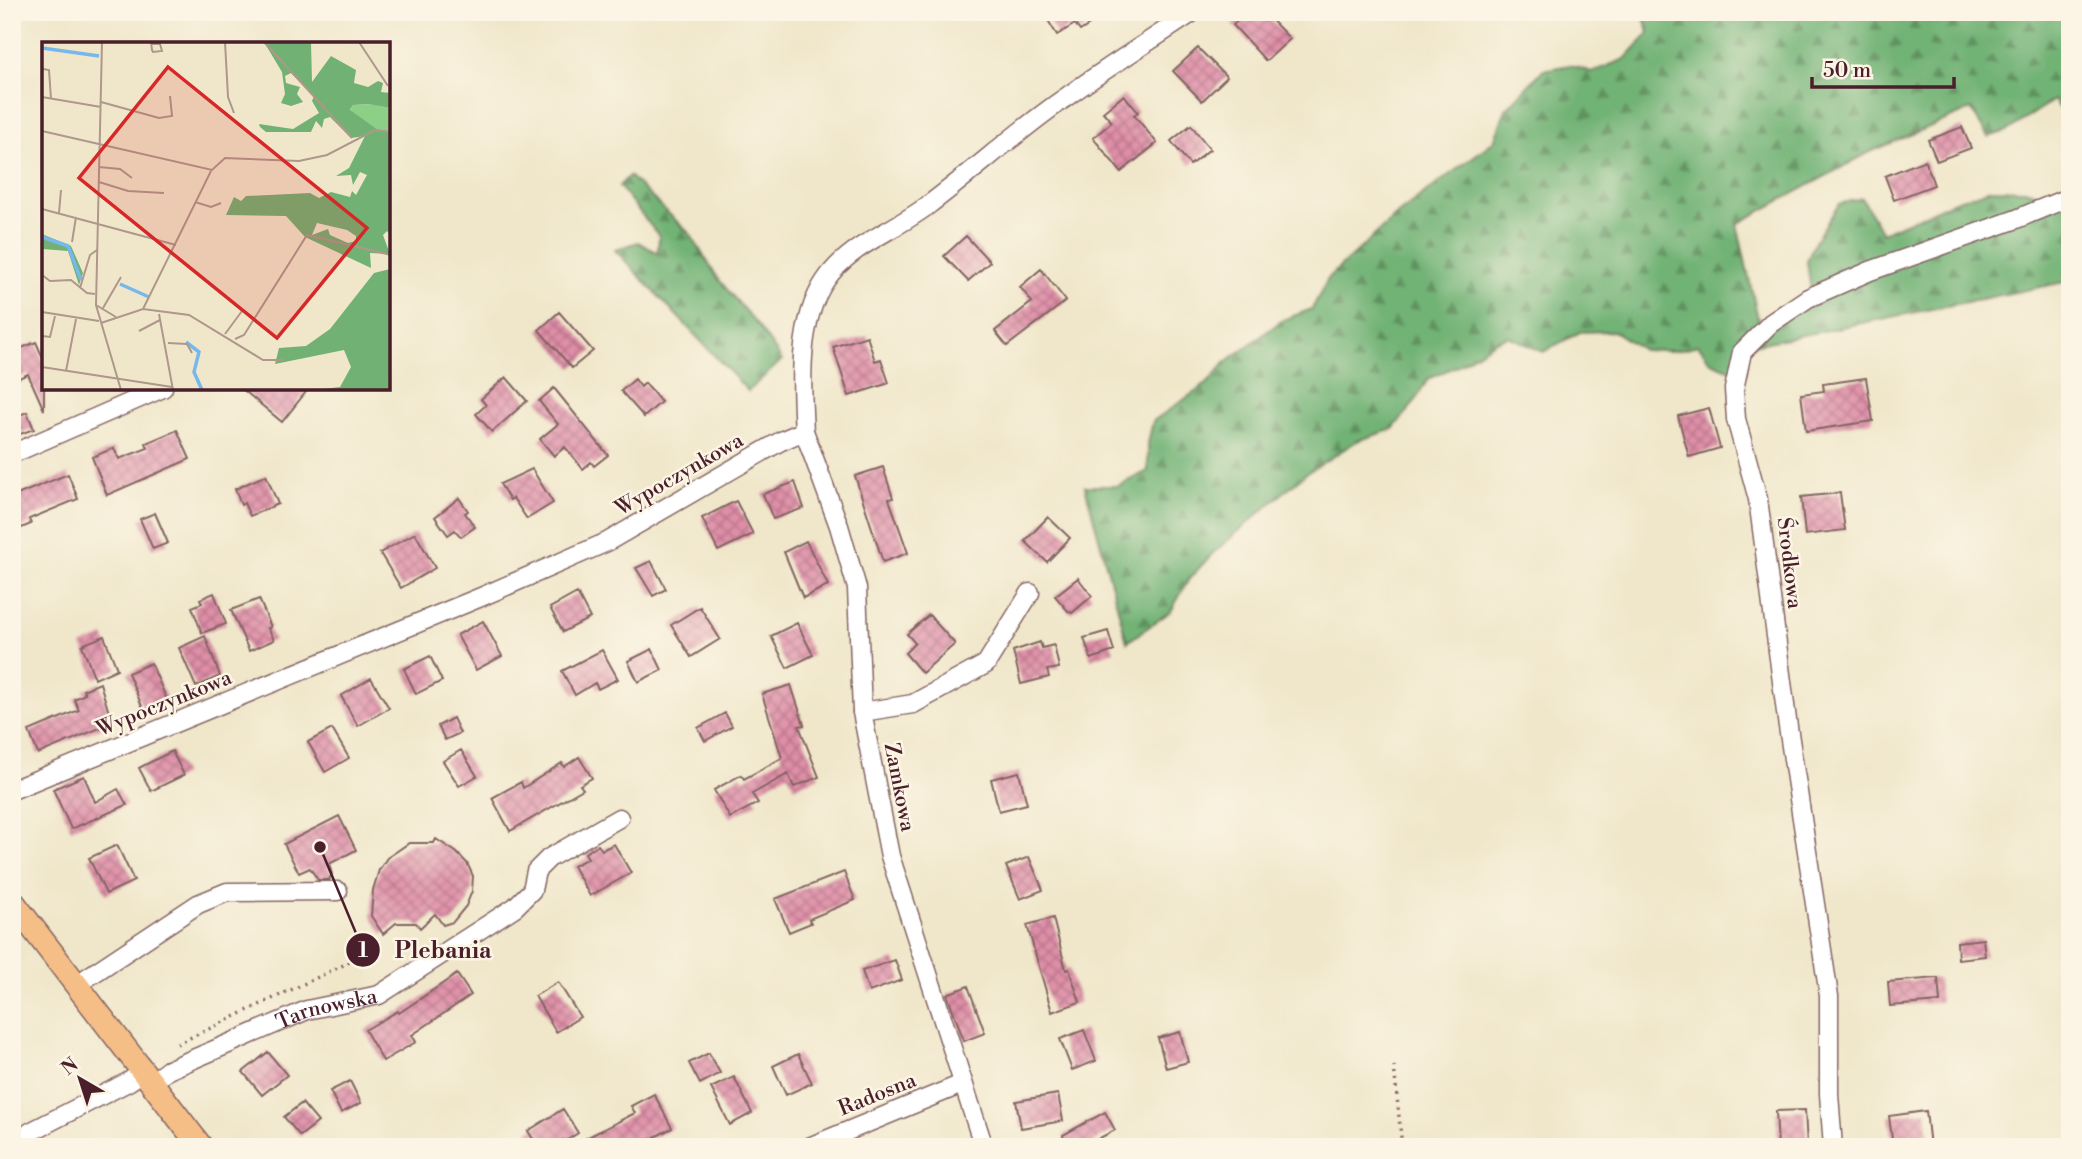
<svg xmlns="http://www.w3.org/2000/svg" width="2082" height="1159" font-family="'Libre Bodoni',serif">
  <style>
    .forest { fill: url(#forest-firs); stroke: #5e6850; stroke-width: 2 }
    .building { fill: url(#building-cross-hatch) }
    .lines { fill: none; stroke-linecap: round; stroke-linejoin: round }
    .minor-casing { stroke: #846563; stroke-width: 21 }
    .major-casing { stroke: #846563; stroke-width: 26 }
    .path { stroke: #846563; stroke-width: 3.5; stroke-dasharray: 2 5; stroke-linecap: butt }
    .minor { stroke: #fff; stroke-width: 18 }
    .major { stroke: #f6be87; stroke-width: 23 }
    .labels { text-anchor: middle; stroke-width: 5; stroke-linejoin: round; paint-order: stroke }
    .street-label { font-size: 21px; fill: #4a1f2b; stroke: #fcf5e5 }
    .inset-river { fill: none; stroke: #77b8ec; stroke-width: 3.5 }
    .inset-road { fill: none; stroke: #ae978b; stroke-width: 2 }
    .view { fill: #d62828; fill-opacity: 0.15; stroke: #d62828; stroke-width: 3.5 }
    .inset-edge { fill: none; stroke: #4a1f2b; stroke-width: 3.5 }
    .leader { fill: none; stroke: #4a1f2b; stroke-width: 2.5 }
    .callout-dot { fill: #4a1f2b; stroke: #fcf5e5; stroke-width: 2.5 }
    .mark-label { font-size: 21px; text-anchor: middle; font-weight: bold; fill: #fff }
    .callout-label { font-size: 23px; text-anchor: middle; font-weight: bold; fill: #4a1f2b; stroke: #fcf5e5; stroke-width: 5; stroke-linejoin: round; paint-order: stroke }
  </style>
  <defs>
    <pattern id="forest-firs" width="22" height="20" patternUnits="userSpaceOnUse" patternTransform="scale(1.75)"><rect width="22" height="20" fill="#71b274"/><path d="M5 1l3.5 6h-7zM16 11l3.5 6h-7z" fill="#5f905f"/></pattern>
    <pattern id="building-cross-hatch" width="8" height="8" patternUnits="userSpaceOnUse" patternTransform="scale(1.75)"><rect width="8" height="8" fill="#df8fa8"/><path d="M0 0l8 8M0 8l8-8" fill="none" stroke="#b77489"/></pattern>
  </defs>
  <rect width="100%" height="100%" fill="#fcf5e5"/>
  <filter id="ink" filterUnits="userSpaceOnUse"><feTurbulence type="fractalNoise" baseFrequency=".0143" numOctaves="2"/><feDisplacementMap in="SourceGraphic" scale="14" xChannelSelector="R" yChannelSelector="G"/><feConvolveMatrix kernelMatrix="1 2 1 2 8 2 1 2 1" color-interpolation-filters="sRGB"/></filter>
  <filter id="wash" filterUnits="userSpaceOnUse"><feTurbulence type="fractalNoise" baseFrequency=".00686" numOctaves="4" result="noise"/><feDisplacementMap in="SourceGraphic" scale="28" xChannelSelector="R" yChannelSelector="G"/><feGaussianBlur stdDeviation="1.57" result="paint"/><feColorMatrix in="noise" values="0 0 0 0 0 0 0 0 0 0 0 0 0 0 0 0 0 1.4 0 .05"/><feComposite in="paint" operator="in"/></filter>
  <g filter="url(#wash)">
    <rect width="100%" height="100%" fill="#f0e7cb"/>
    <path class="forest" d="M1642,12H2070V125L2054,100L2007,131L1988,137L1971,109L1870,152L1737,224L1761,332L1812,301L1807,261L1815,241L1839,204L1862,198L1882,233L1955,201L1991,189L2025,190L2041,195L2070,182V281L1748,346L1736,372L1711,362L1698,345L1674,351L1643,350L1614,331L1580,332L1543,352L1508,336L1496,341L1456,366L1428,379L1414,403L1393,429L1357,441L1305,474L1212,554L1189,579L1171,611L1127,642L1085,486H1118L1148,471V443L1153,421L1208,383L1226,362L1283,320L1312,309L1329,277L1399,213L1494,141L1506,109L1543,70L1570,65L1592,72L1625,59L1649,33Z
      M629,176L690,234L719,280L758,326L782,360L748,391L615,250L638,242L658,253L659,236L619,186Z"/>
    <g id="blocks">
      <path class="building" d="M1054,12H1110L1080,31L1075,24L1057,35L1046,17Z
        M1246,12H1264L1290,39L1266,61L1233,25Z
        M1198,48L1227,77L1202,101L1173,71Z
        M1124,95L1138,112L1134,115L1157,143L1121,172L1093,138L1112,122L1103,112Z
        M1191,125L1210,149L1190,165L1171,141Z
        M1962,127L1971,148L1937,161L1928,140Z
        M1925,160L1934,185L1894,200L1885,176Z
        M966,236L990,262L968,281L944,256Z
        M1041,269L1066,301L1007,346L995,331L1032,302L1020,287Z
        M559,312L593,351L572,368L539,330Z
        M867,336L875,361L881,359L889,383L849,396L833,347Z
        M36,342L44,360V410L28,374L12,381V352Z
        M506,377L527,401L492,432L476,414L486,405L481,399Z
        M1866,378L1873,421L1806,431L1801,394L1824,391L1823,384Z
        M635,379L641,387L645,383L661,402L644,417L621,391Z
        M241,388H309L282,422Z
        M554,388L608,455L594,466L591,462L583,469L565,447L554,456L540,439L558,424L539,401Z
        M1709,408L1720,448L1689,457L1678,416Z
        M27,412L34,429L12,437V418Z
        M177,430L190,459L107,495L92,457L114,448L119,459L148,448L146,443Z
        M883,467L893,498L889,499L908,553L883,562L855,476Z
        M532,469L553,503L527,519L513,498L510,500L500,484Z
        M68,474L78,499L29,519L31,524L12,532V497Z
        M266,475L278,504L250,516L244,503L241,505L235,489Z
        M795,482L804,508L773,519L763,494Z
        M1840,493L1845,530L1805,535L1801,497Z
        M459,498L468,511L465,513L475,527L461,537L455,530L448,535L435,517Z
        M736,501L753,534L718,551L702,518Z
        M155,513L168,543L153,549L140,519Z
        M1048,517L1070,538L1047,562L1025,541Z
        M415,533L435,568L401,588L380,553Z
        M806,541L828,585L803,598L784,552Z
        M651,561L666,589L653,596L636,568Z
        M1078,578L1092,596L1072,613L1068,611L1055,596Z
        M214,593L226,624L202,633L192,607L202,603L200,599Z
        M577,593L590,618L563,632L550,608Z
        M259,599L271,627L268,628L274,640L249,651L231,610Z
        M700,607L720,639L691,657L671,625Z
        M929,615L955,644L922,673L905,653L915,643L907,634Z
        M483,621L502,656L476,670L457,635Z
        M797,623L813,655L787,668L771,636Z
        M1108,631L1114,651L1091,659L1084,638Z
        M104,636L117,669L95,679L82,645Z
        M205,636L220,676L196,687L179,648Z
        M1040,642L1042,648L1054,645L1059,668L1047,670L1049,677L1021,684L1013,651Z
        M652,649L662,670L638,682L628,661Z
        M602,650L618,679L598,689L595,683L575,695L562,671Z
        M430,656L442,681L416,694L404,669Z
        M151,663L167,700L144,711L128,673Z
        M371,678L389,708L358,726L341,696Z
        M100,683L112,723L38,754L29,731L79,710L74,699L85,694L83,690Z
        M791,685L804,725L799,726L819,777L794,787L788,774L752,794L758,803L730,818L714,790L741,775L744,779L782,758L762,694Z
        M725,713L732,726L705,741L698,728Z
        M453,718L460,733L445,740L438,726Z
        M332,729L349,758L325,772L308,742Z
        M461,750L477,776L459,786L443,761Z
        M172,751L184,775L151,791L139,768Z
        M579,757L592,778L580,785L583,789L510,831L492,798L521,782L523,788L562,763L564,767Z
        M1019,772L1027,804L999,811L991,779Z
        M84,776L95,802L118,789L127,805L71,829L53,789Z
        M339,816L356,850L329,864L332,874L329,880H318L310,868L299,873L284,844Z
        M436,839L456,852L467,863L473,876L472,891L466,906L453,922L443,925L435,914L420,928L416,923H396L383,934L371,916L373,890L379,870L387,858L409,843H434Z
        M614,844L631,873L590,896L573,866L588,858L585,853L598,845L602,850Z
        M117,845L134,881L106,894L89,858Z
        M1029,857L1043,890L1020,899L1006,866Z
        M844,872L855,900L809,919L811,923L789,932L775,899Z
        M1053,918L1066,970L1069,969L1080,1002L1052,1012L1027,925Z
        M1983,939L1985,956L1958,959L1957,942Z
        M895,960L902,980L869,992L862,971Z
        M457,974L471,995L412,1035L416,1042L383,1061L365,1030L398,1011L399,1013Z
        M1938,978L1940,1002L1890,1006L1888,982Z
        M558,982L580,1017L556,1032L535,996Z
        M968,986L985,1033L964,1041L947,994Z
        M1084,1030L1096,1061L1072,1070L1060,1039Z
        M1180,1032L1188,1062L1166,1068L1158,1038Z
        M268,1052L287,1075L262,1095L243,1072Z
        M709,1053L720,1073L700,1084L689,1063Z
        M798,1054L812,1083L786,1095L773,1066Z
        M734,1077L752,1113L730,1125L711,1088Z
        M350,1081L361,1103L341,1113L330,1091Z
        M654,1094L672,1128L636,1147H569L635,1113L631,1106Z
        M1058,1094L1063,1121L1021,1128L1016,1101Z
        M302,1103L318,1122L300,1136L284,1117Z
        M563,1109L578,1133L564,1142L563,1140L551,1147H538L528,1131Z
        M1805,1110L1807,1147H1778L1776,1111Z
        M1926,1111L1930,1147H1893L1889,1116Z
        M1105,1112L1115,1130L1094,1141L1095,1147H1065L1063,1135Z"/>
    </g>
  </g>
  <g filter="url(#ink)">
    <use href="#blocks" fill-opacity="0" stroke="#846563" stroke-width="2"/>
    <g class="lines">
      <g class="minor-casing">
        <g id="minor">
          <path d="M804,431L839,526L857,588L862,712L890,856L980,1135L982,1147"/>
          <path d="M12,454L163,388"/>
          <path d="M862,712L913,704L986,664L1030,593"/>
          <path d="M12,790L481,597L607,542L781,441L804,431C801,383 798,321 825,281C849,245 894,231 927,206C974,171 1017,131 1065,98C1106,68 1150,41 1193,12"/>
          <path d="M76,985L198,904L227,892L338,891"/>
          <path id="s1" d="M151,1083L168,1070L307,1010L379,995L515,907L532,890L536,871L549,858L619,818"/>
          <path d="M30,1132L128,1082L143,1072"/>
          <path d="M809,1147L962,1084"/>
          <path d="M1833,1147L1829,1094V996L1787,720L1758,499L1736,419L1734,389L1742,352L1771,323L1808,298L1870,271L2014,220L2070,197"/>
        </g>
      </g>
      <g class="major-casing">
        <path id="major" d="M12,901L201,1147"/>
      </g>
      <path class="path" d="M177,1044L371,952
        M1394,1066L1402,1147"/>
      <use href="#minor" class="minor"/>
      <use href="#major" class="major"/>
    </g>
  </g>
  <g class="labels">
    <g class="street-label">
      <text transform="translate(679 474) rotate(-30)" y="7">Wypoczynkowa</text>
      <text transform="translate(1790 563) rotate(83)" y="7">Środkowa</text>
      <text transform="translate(164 703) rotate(-22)" y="7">Wypoczynkowa</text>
      <text transform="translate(900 787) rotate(79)" y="7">Zamkowa</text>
      <text dy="7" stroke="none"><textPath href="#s1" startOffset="192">Tarnowska</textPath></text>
      <text transform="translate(877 1094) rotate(-22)" y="7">Radosna</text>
    </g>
  </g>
  <g transform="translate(42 42)">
    <rect width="348" height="348" fill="#f0e7cb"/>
    <path d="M329,62L348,66V89L335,87L308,69L311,63Z" fill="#8ccf87"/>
    <path d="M222,0H269L270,40L289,14L314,28L312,41L326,45L336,39L341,41L339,50L348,51V66L327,62L311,63L308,68L335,87L348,89V193L345,189L341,193L348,212L328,211L329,226L263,195L244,174L184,173L192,155L199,159L204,154L268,151L277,156L289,150L308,155L310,149L314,153L325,133L318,130L311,143L309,133L294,134L307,126L323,94L309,96L288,75L282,77L280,86L274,79L269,90H224L218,85L217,82L251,87L277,71L270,59L272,54L249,31L243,34L244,41L258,45L255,52L261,60L249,64L239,61L243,52L240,30ZM275,181L305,188L314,194V199L306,201L288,193L286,187L270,193ZM0,192L29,204L41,231L37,243L26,209L0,207ZM348,227V348H272L298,345L309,325L302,308L233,322L237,306L264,304L288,287L332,231Z" fill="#71b274" fill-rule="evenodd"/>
    <path class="inset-river" d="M0,6L57,14M0,195L26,204L39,238M78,242L107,255M144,300L157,310L152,330L160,348"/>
    <path class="inset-road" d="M60,0L54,263L79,348M109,0L110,8L111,10L120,9L118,2H109M183,0L186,55L192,71M222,0L310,96M317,0L346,44M1,27L7,28L9,57M0,55L59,65M59,60L117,76L130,74L128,54M0,89L170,128L183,116L257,119L285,113L333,88L349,90M57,125L78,127L90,136M57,140L86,149L122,151M153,160L169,165L179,161M0,167L134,203M17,171L19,148M30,200L34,175M0,233L8,239L29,238L45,251L53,252M38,246L48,213L55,208M54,263L74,275M61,266L79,235M101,267L169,129M0,270L57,279M117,272L131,348M59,281L101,267L147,273L221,318H241M97,289L118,278M183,292L200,269M0,294L8,295L13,274M193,297L202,293L265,193L349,213M126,301L145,302L150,311M0,325L130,345M24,329L34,277"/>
    <path class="view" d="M126,25L325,186L235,296L37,136Z"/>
    <rect width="348" height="348" class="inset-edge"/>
  </g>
  <path class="leader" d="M320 847L363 950"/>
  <g class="callout-dot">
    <circle cx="320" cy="847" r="7"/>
    <circle cx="363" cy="950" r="18"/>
  </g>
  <g class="mark-label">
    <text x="363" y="957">1</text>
  </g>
  <g class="callout-label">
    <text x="443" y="958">Plebania</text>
  </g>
  <rect width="2082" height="1159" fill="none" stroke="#fcf5e5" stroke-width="42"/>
  <g transform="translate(80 1079) rotate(321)" stroke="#fcf5e5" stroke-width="5" paint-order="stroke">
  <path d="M0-5L12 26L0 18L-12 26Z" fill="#4a1f2b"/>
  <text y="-10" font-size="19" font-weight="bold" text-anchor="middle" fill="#4a1f2b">N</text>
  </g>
  <path d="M1812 77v10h142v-10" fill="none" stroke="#4a1f2b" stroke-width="3.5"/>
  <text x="1823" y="77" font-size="21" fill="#4a1f2b" stroke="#fcf5e5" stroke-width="5" paint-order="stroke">50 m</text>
</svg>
